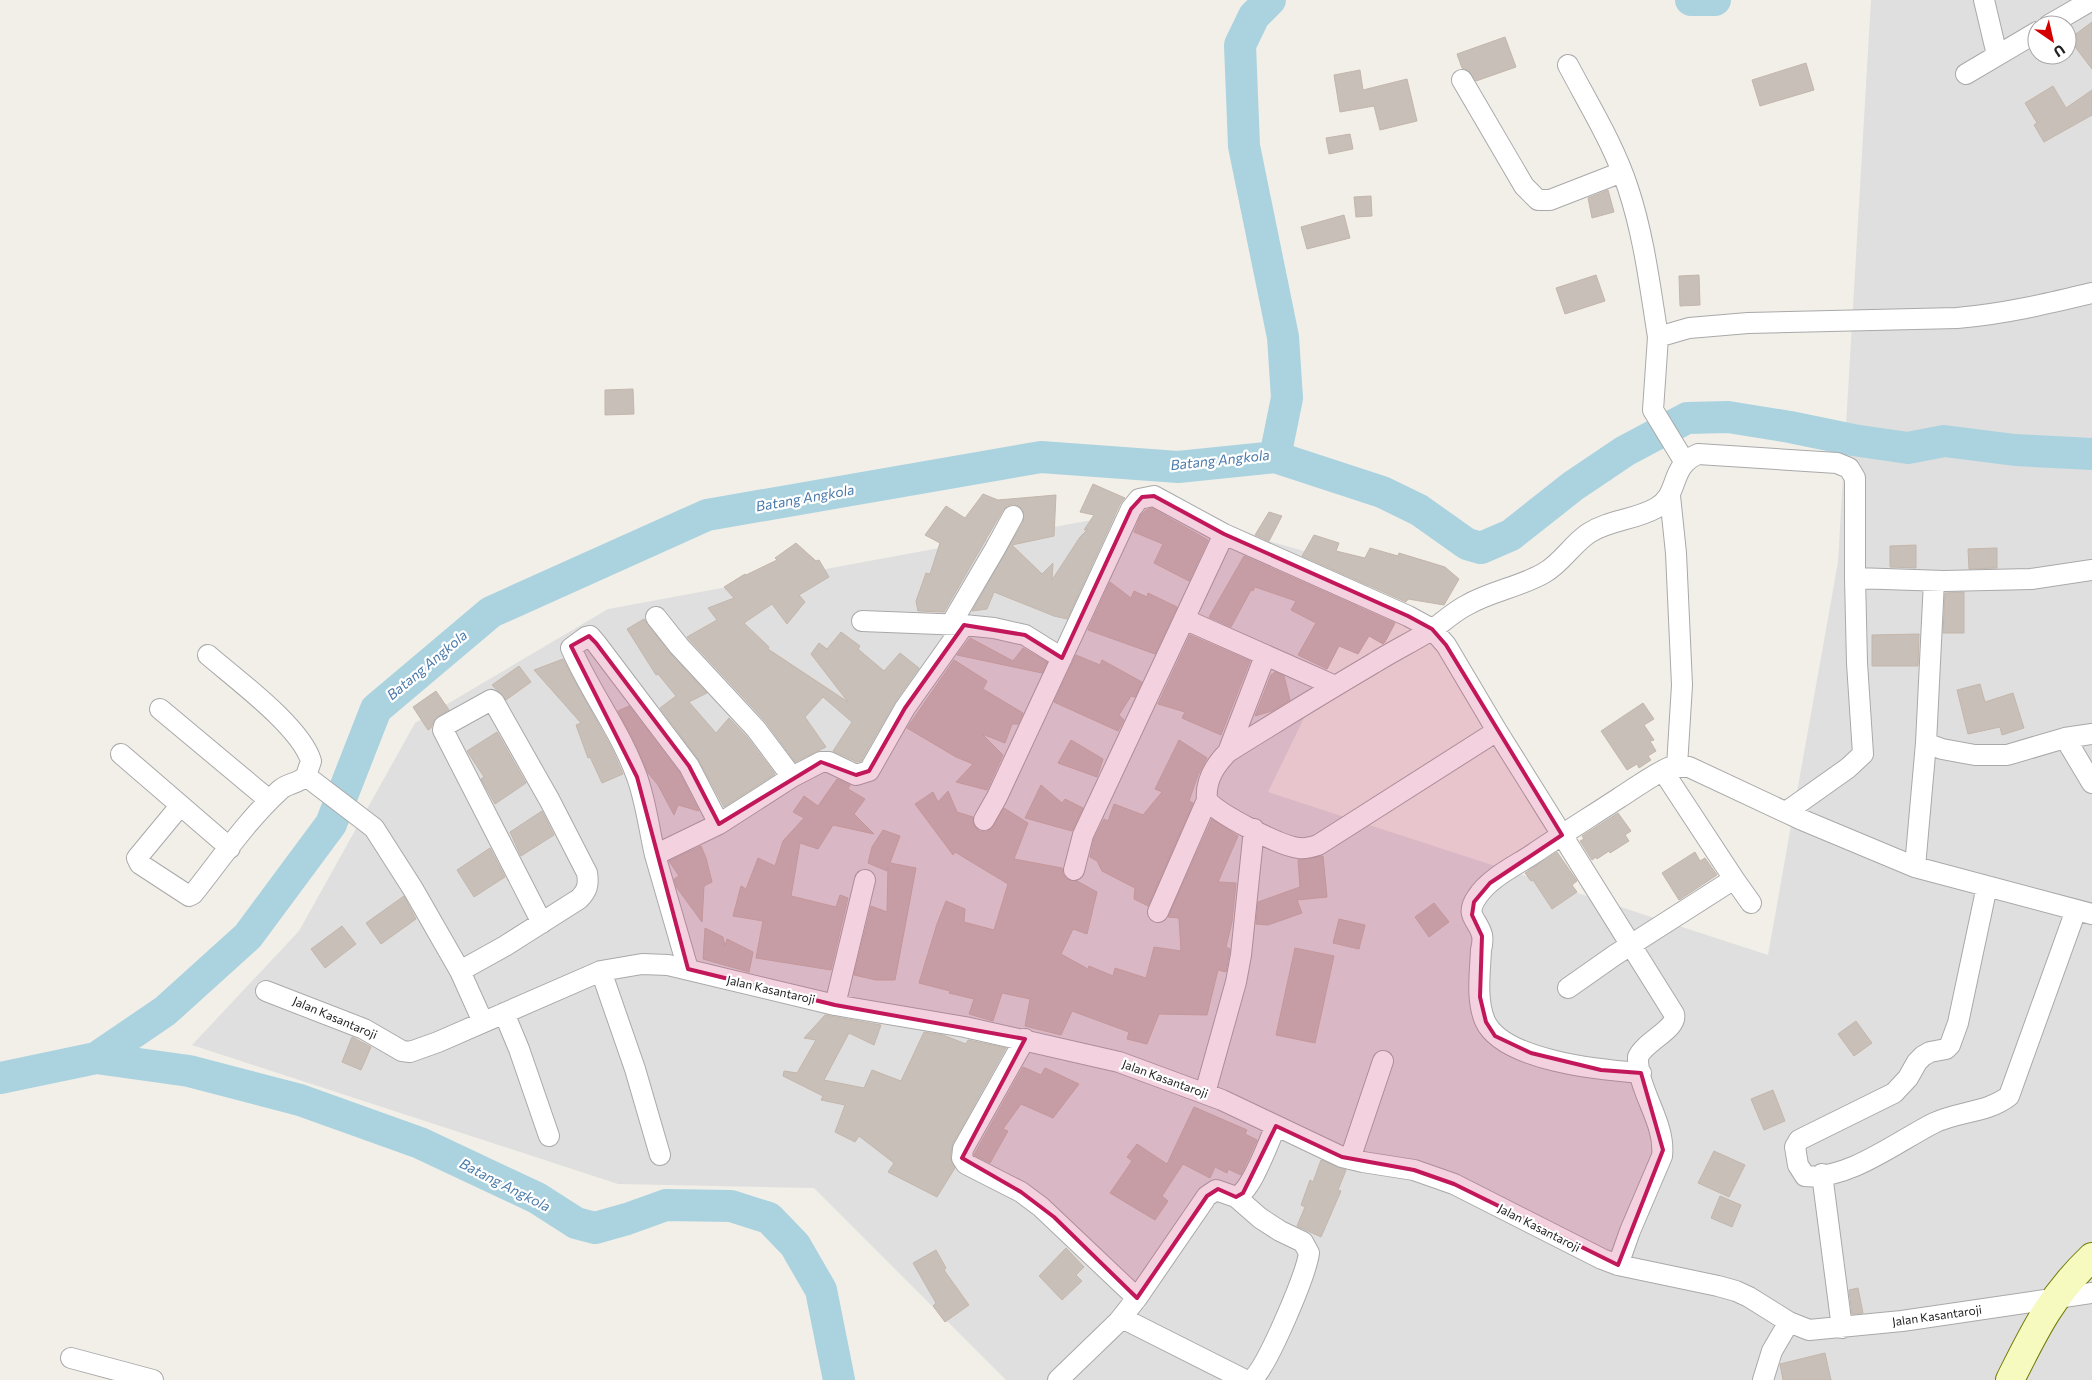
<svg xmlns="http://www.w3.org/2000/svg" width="2092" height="1380" font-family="Commissioner,sans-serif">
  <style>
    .residential { fill: #e0dfdf; fill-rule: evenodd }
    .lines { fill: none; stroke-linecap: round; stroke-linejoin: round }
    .river { stroke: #aad3df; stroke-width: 32 }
    .building { fill: #c7bfb8; stroke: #c4b6ab }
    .street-casing { stroke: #a9a9a9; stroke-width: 22 }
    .secondary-casing { stroke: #707d05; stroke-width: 30 }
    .street { stroke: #fff; stroke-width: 20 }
    .secondary { stroke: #f7fabf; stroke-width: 28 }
    .marked { fill: #c2185b; fill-opacity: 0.2; stroke: #c2185b; stroke-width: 4; stroke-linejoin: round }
    .labels { text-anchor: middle; stroke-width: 4.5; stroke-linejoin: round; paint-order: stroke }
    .street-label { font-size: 12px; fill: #222; stroke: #fff }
    .water-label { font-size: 14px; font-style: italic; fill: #4a7aab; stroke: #fff }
  </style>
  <rect width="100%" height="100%" fill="#f2efe9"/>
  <path class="residential" d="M1871,0H2092V1380H1006L814,1188L618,1184L192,1045L299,931L415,723L608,609L1157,508L1375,572L1268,792L1768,955L1838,562ZM2037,25H2067V55H2037Z"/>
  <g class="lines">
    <path class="river" d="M1270,0L1254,16L1240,45L1244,146L1283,337L1287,398L1275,457
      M1691,0H1715
      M96,1058L165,1011L248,936L331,824L376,709L491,612L707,515L1041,457L1178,467L1275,457L1382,492L1419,510L1467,544L1481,548L1511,535L1573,486L1625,451L1687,418L1728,417L1790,427L1853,440L1908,448L1944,441L2015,450L2092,454
      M0,1078L96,1058L189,1071L300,1100L420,1143L537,1198L576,1223L595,1228L627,1219L666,1205L731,1206L769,1218L795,1245L821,1290L839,1380"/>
  </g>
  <path class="building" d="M2092,22V69L2069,39Z
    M1505,37L1516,67L1476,81L1468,70L1462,68L1457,54Z
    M1806,63L1814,90L1760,106L1752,80Z
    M1360,70L1363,90L1407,79L1417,121L1380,130L1374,106L1340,112L1334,75Z
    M2053,86L2066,108L2092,90V115L2044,142L2034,125L2037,123L2025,103Z
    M1350,134L1353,149L1329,154L1326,138Z
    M1608,190L1614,212L1592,218L1588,198Z
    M1371,196L1372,216L1356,217L1354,197Z
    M1344,215L1350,238L1307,249L1301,227Z
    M1596,275L1605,301L1565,314L1556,288Z
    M1699,275L1700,305L1680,306L1679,276Z
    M633,389L634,414L605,415V390Z
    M1093,484L1125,498L1120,504L1067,619L1054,616L994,592L987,609L972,611L1023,522V510L1019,506L1013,504L1007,506L1003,510L944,612L918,611L916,601L926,573L930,574L940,543L925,535L946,506L965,518L983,494L998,500L1056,495L1054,536L1012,545L1042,574L1053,563L1052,580L1080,537L1088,529L1084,530L1094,515L1080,512Z
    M1152,508L1208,540L1189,581L1154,563L1163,544L1134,532L1141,515L1146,510Z
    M1269,512L1282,516L1269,541L1255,535Z
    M1314,535L1339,543L1336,551L1365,558L1370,548L1398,556L1399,553L1445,567L1459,579L1444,605L1408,599L1406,602L1302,556Z
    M796,543L816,561L819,560L829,577L799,595L805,602L787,624L772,604L744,623L769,647L768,649L848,702L811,654L819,643L827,649L841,632L860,646L858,649L884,671L900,653L919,668L895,702L861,761L857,762L833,751L852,722L823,697L805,717L826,747L795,762L765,721L687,637L717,620L708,608L734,598L724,587L745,574L746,575L777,560L775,558Z
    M1916,545V568L1890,567V546Z
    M1997,548V568L1969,569L1968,549Z
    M1244,556L1395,623L1385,642L1383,644L1369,636L1358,654L1339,646L1327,669L1298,655L1316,623L1291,610L1296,601L1255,587L1253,591L1251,590L1231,627L1209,617Z
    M1110,582L1131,598L1134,591L1147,597L1148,593L1177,607L1155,654L1088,630Z
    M1964,592V633H1943L1945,593Z
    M644,619L670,653L707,693L689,702L716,733L729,718L747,737L775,774L724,807L698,759L660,708L676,696L658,674L656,675L627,629Z
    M1919,634L1918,666H1872V635Z
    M1190,635L1250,661L1221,735L1182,718L1185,712L1158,704Z
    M970,638L1013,661L1023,648L1047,662L1042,673L957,655Z
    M1076,655L1100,665L1102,660L1142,682L1135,697L1131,696L1119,715L1124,720L1118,731L1054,702Z
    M563,659L612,749L623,774L602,783L590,757L588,758L576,725L581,723L534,670Z
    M954,660L987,681L983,689L1023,713L1018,724H1012L1005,743L982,734L1003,755L987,790L956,782L973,764L956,757L907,728Z
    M519,666L531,682L506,700L492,685Z
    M1275,672L1284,676L1290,700L1272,711L1255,716L1271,675Z
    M1980,684L1985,702L2013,693L2024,728L2002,735L2000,727L1968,734L1957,690Z
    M436,691L449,710L435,718L431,728L428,730L413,707Z
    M1643,703L1654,719L1644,725L1654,740L1650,741L1656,751L1648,756L1651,760L1639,768L1637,764L1627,770L1601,731Z
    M629,706L679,772L699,811L678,805L674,815L658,785L648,773L633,739L618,711Z
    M497,732L526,783L495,804L481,779L484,777L467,751Z
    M1071,740L1103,759L1097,777L1058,763Z
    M1179,740L1207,758L1198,775L1189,801L1193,803L1148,906L1134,899L1135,888L1102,871L1097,861L1090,857L1094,839L1104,819L1108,821L1114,804L1143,815L1162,792L1155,789Z
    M837,779L850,785L848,789L865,799L854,814L874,834L833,825L818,849L800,843L791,896L836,907L840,895L848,898L831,970L756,958L763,921L733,916L741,886L746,889L758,858L775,866L783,841L804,818L793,812L804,796L818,806Z
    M1041,785L1062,803L1065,799L1083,808L1072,831L1025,818Z
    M948,791L957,812L973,817L974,826L979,831L985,832L990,830L1004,808L1028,823L1014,859L1062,868L1063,874L1066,879L1077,881L1097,892L1087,934L1073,929L1061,954L1088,969L1089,966L1113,976L1115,968L1146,978L1154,947L1181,951L1179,918L1168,917L1212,819L1238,836L1218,882L1236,883L1232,922L1226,947L1230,949L1226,972L1218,970L1207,1015L1159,1014L1147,1044L1127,1039L1129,1032L1072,1011L1061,1035L1025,1026L1030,999L1002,993L993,1021L969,1014L974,999L949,993L950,991L919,983L937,924L946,901L965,909L964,922L994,930L1008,884L955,852L953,855L915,804L933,792L938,802Z
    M542,811L554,835L521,856L510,832Z
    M1618,813L1631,831L1625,835L1629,841L1610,853L1609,851L1597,859L1596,857L1592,860L1580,841L1584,839L1582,836Z
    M883,830L900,836L890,863L916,868L895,980H876L854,975L871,906L887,912L888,867L887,871L868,863L872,847Z
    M701,846L706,858L712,882L704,886L702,922L677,888L674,879L679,876L669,861Z
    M490,848L505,877L474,897L457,870Z
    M1557,852L1577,881L1572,885L1577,892L1552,909L1533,880L1531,881L1525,873Z
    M1695,852L1700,861L1705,858L1717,875L1679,900L1662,873Z
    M1323,856L1327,897L1297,900L1302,913L1268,925L1256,924L1258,902L1300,887L1298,860Z
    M404,896L416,919L381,944L366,923Z
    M1434,903L1449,922L1429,937L1415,917Z
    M1339,919L1365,925L1359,949L1333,943Z
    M342,926L356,944L325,968L311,949Z
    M705,928L723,937L725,946L727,939L753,952L749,972L703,959Z
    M1295,948L1334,956L1315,1043L1276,1035Z
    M825,1015L881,1025L874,1045L849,1033L824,1080L864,1088L872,1070L901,1081L924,1032L943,1035L966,1044L968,1040L1006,1048L953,1143L950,1157L955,1168L937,1197L888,1172L894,1163L859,1136L855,1142L835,1132L845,1105L821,1100L823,1096L783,1076L784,1071L797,1073L816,1040L804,1038Z
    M1856,1021L1872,1043L1854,1056L1838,1034Z
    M352,1037L371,1047L361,1070L342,1062Z
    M1023,1067L1041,1075L1045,1068L1079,1084L1053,1118L1021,1104L1003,1129L1008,1131L990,1163L974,1155L975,1153Z
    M1773,1090L1785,1121L1764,1130L1751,1099Z
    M1194,1107L1247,1130L1245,1134L1257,1140L1241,1175L1228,1169L1227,1173L1215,1167L1210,1178L1183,1164L1162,1196L1168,1201L1155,1220L1110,1193L1132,1161L1127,1157L1137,1144L1167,1164Z
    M1714,1151L1745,1165L1729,1197L1698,1183Z
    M1321,1160L1346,1170L1338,1190L1341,1191L1321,1237L1297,1226L1305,1207L1301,1205L1310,1180L1313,1182Z
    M1720,1196L1741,1205L1732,1227L1711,1218Z
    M1066,1248L1084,1267L1076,1275L1082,1281L1062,1300L1039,1276Z
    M936,1250L946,1268L944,1270L969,1305L945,1322L933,1306L936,1303L913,1263Z
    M1858,1288L1863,1313L1852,1314L1849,1290Z
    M1825,1353L1831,1380H1783L1780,1364Z"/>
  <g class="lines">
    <g class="street-casing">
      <path id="street" d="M1984,0L1997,55
        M2049,25L2092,0
        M1568,65C1589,105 1614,145 1628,188C1644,236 1650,287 1658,337
        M1966,74L2037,32
        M1462,80L1524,186L1538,200H1550L1622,172
        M1684,461L1653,410L1658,337L1689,328L1748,323L1957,318C2004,314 2046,304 2092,293
        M1670,496L1676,553L1682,685L1677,766
        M1934,581L1926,743L1942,749L1975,755H2007L2065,738L2092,734
        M656,617L679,646L756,729L792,777
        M1184,619L1335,686
        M862,621L964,625L994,628L1025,635L1062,658
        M951,624L995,549L1013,516
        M208,655C237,680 301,727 311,761L306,776L374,828L413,889L460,971L483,1022
        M160,709L269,800
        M1497,731L1318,845C1312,847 1306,849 1299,848C1280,846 1218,814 1207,800C1205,780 1215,765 1228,752C1276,722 1325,692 1374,663C1393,651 1414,641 1433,629C1444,621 1455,611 1467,605C1491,591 1520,587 1544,573C1562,563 1572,544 1589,533C1609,520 1635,520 1656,508C1681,494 1668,467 1698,454L1837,463L1849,468L1855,478V578L1944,581L2031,579L2092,570
        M2065,738L2092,783
        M1228,752L1265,656
        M121,754L230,848
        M180,806L137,858L140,864L189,896L193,894C221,859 247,820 280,790C287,783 298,784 306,776
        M1786,812L1848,768L1863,754L1857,663L1855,578
        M984,820L997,797L1131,509L1139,499L1154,496L1224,534L1408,616L1432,629L1446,645L1497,731L1674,1014C1678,1029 1645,1041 1638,1057C1637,1091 1666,1122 1662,1156L1630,1231L1618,1265
        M655,855C649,829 646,802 637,777C621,732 590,692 571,648L586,637L590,636L596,643L689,766L719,824
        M1915,867L1926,743
        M1074,870L1083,835L1224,534
        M1734,879L1751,903
        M1987,886L1958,1023L1950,1045L1946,1049L1930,1052L1923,1056L1917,1062L1908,1078L1894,1093L1799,1140L1795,1147L1798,1165L1805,1176C1847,1181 1898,1141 1934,1123C1959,1111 1987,1113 2009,1096L2076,910
        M1158,912L1207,800
        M688,969L655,855L719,824L792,777L821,762H829L856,775L869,771L905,708L964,625
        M460,971L505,946L579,899C587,891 589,885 587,873L550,801L494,702L491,700L444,726L443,730L542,923
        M601,971L635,1069L660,1155
        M1568,988L1615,955L1734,879L1663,771
        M266,991L364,1029L402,1051L410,1052L438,1042L601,971L642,964L668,965L835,1005L965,1027L1119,1062L1222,1100L1342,1157L1363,1162L1414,1170L1454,1184L1602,1259L1618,1265L1718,1286L1736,1291L1749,1297L1789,1322L1809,1330L1902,1321L2092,1293
        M835,1005L865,880
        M504,1013L519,1049L549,1136
        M1025,1039L963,1149L962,1158L966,1164L1021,1192L1041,1207L1137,1298L1118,1322L1058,1380
        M1641,1073C1602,1070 1503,1061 1485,1021C1476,1000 1480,973 1481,950C1482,946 1483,940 1482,935C1478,919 1464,916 1477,897C1489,878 1515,866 1533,854C1561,835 1590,817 1619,798C1635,788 1652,775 1670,767H1689L1800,819L1915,867L2092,914
        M1205,1093L1236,982L1241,955L1254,829
        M1350,1159L1383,1061
        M1822,1174L1842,1328
        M1236,1197L1260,1218L1280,1231L1303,1242L1309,1253C1306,1275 1268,1365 1252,1380
        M1137,1298L1207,1196L1216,1190L1236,1197C1252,1191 1268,1142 1276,1126
        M1122,1318L1245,1380
        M71,1358L153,1380
        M1763,1380L1772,1351L1789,1322"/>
    </g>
    <g class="secondary-casing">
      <path id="secondary" d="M2010,1380C2035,1330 2051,1296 2092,1257"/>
    </g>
    <use href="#street" class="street"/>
    <use href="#secondary" class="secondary"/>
  </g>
  <path class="marked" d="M1154,496L1224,534L1408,616L1432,629L1446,645L1562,835L1490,883L1474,902L1472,915L1482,936L1480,997L1486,1022L1495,1036L1531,1053L1601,1070L1641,1073L1663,1150L1618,1265L1454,1184L1414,1170L1342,1157L1276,1126L1243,1193L1236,1197L1218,1189L1207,1196L1137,1298L1054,1217L1021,1192L962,1158L1025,1039L835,1005L688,969L637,777L571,646L589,636L596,643L689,766L719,824L821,762L856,775L869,771L905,708L964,625L1025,635L1062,658L1131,509L1142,497Z"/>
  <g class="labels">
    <g class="street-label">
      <text transform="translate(771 990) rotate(13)" y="4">Jalan Kasantaroji</text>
      <text transform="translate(335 1018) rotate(23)" y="4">Jalan Kasantaroji</text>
      <text transform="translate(1165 1079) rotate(20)" y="4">Jalan Kasantaroji</text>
      <text transform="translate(1539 1228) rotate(27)" y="4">Jalan Kasantaroji</text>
      <text transform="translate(1937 1316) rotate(-8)" y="4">Jalan Kasantaroji</text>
    </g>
    <g class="water-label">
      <text transform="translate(1220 460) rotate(-6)" y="5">Batang Angkola</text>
      <text transform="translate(805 498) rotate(-10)" y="5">Batang Angkola</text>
      <text transform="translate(427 665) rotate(-40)" y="5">Batang Angkola</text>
      <text transform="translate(505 1185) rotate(27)" y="5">Batang Angkola</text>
    </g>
  </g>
  <g transform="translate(2052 40) rotate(146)"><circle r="24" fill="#ffffff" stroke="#a7a7a7"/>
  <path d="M0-4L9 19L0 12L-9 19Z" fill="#d40000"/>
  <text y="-8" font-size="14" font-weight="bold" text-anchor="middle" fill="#222222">U</text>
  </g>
</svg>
